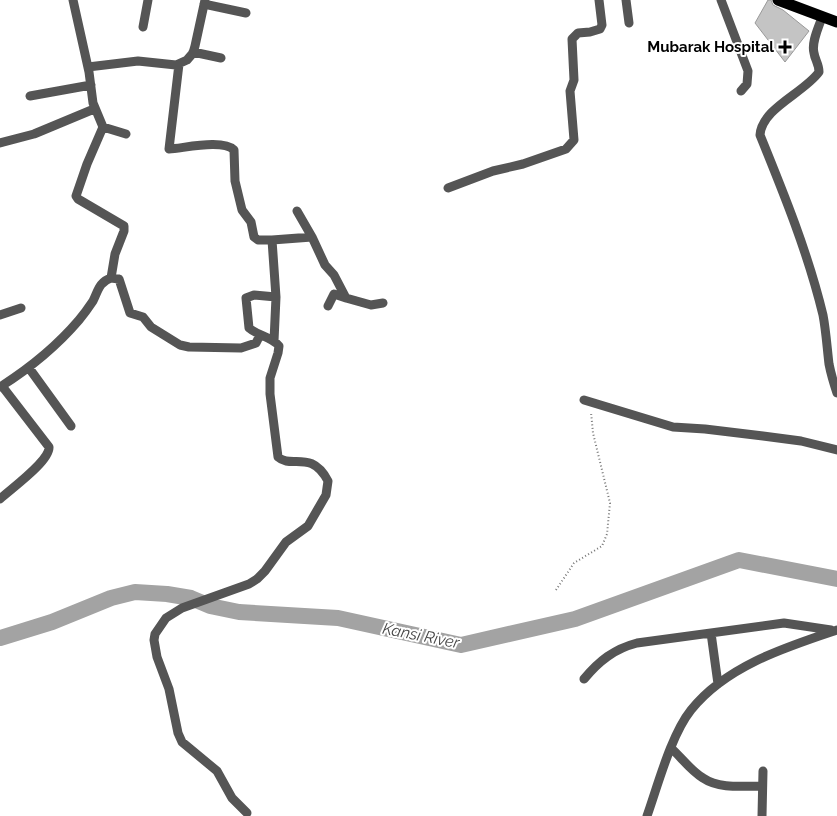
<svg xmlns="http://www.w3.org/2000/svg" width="837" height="816" font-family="Raleway,sans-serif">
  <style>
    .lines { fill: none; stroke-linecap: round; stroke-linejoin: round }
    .river { stroke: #a3a3a3; stroke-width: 16 }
    .building { fill: #c4c4c4; stroke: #999 }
    .path { stroke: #777; stroke-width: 2; stroke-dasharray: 1 2.5; stroke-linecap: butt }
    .minor { stroke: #555; stroke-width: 9 }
    .major { stroke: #000; stroke-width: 11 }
    .poi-dot { fill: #000; stroke: #fff; stroke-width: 2 }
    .labels { text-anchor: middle; stroke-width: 4; stroke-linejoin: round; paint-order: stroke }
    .poi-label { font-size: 15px; font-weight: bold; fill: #000; stroke: #fff; text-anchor: end }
    .water-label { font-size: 16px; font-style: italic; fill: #444; stroke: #fff }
  </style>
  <rect width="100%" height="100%" fill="#fff"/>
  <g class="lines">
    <path class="river" d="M0,638L52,622L111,598L135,592L167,594L191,598L210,606L239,612L338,618L461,645L575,619L739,560L837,579"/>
  </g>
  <path class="building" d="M768,0H771L773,5L783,10L809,31L785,62L755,23Z"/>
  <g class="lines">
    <path class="path" d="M556,590L574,563L602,546L607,534L610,503L593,433L591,412"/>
    <path class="minor" d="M626,0L629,23
      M721,0L748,71L747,84L741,91
      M204,4L246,13
      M822,17C819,27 811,42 814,53C815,60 819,64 819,72C804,93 762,108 760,135C784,194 808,253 823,315C826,331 827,347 829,364C831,374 834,384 837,393
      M143,27L148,0
      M193,52L221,58
      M179,64L169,149C185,148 223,139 234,150L235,181L242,210L251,222L254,237L258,240H272L276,297L274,341
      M88,67L138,61L176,65L187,60L193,53L195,46L205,0
      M30,96L91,85
      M103,127L126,134
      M0,143L34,134L94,109
      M448,188L493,171L523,164L566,149L574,140L570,91L574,80L572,39L578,33L590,32L600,29L602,25L599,0
      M297,211L312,237L325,265L334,275L346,298L371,305L383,303
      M272,240L312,237
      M111,278L119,279L130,313L143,317L151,327L180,345L189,347L241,348L256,343L260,335
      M328,306L334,294L346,298
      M0,315L21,308
      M29,368L71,426
      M0,387C30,368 56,347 79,320C84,314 89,307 93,301C98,291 99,282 111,278L115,254L124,231V226L78,199L76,196L87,164L103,127L93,103L89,72L73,0
      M584,400L673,427L705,429L763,436L801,441L837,450
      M0,499C12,488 50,461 49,447L2,386
      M711,633L718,684
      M584,679C599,661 614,649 637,643L784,623L831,630
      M671,748C681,757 691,771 703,778C719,789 743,786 762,786
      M247,813L232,798L217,771L182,742L178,733L169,689L157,657L154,640L155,634L166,618L182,608L249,584L257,579L265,571L286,542L308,526L326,495L328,481C311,449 291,469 278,457L270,394V378L278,353L279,346C272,337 258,336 249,328L246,298L254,295L276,297
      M647,816C658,785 671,735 691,710C726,666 786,647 837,630
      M762,816L763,771"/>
    <path class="major" d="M778,0L837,22"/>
  </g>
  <path class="poi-dot" d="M782.5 39.5h5v5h5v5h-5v5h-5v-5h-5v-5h5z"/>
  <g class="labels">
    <g class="poi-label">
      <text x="774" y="52">Mubarak Hospital</text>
    </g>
    <g class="water-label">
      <text transform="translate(421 635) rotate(11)" y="6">Kansi River</text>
    </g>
  </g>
</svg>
